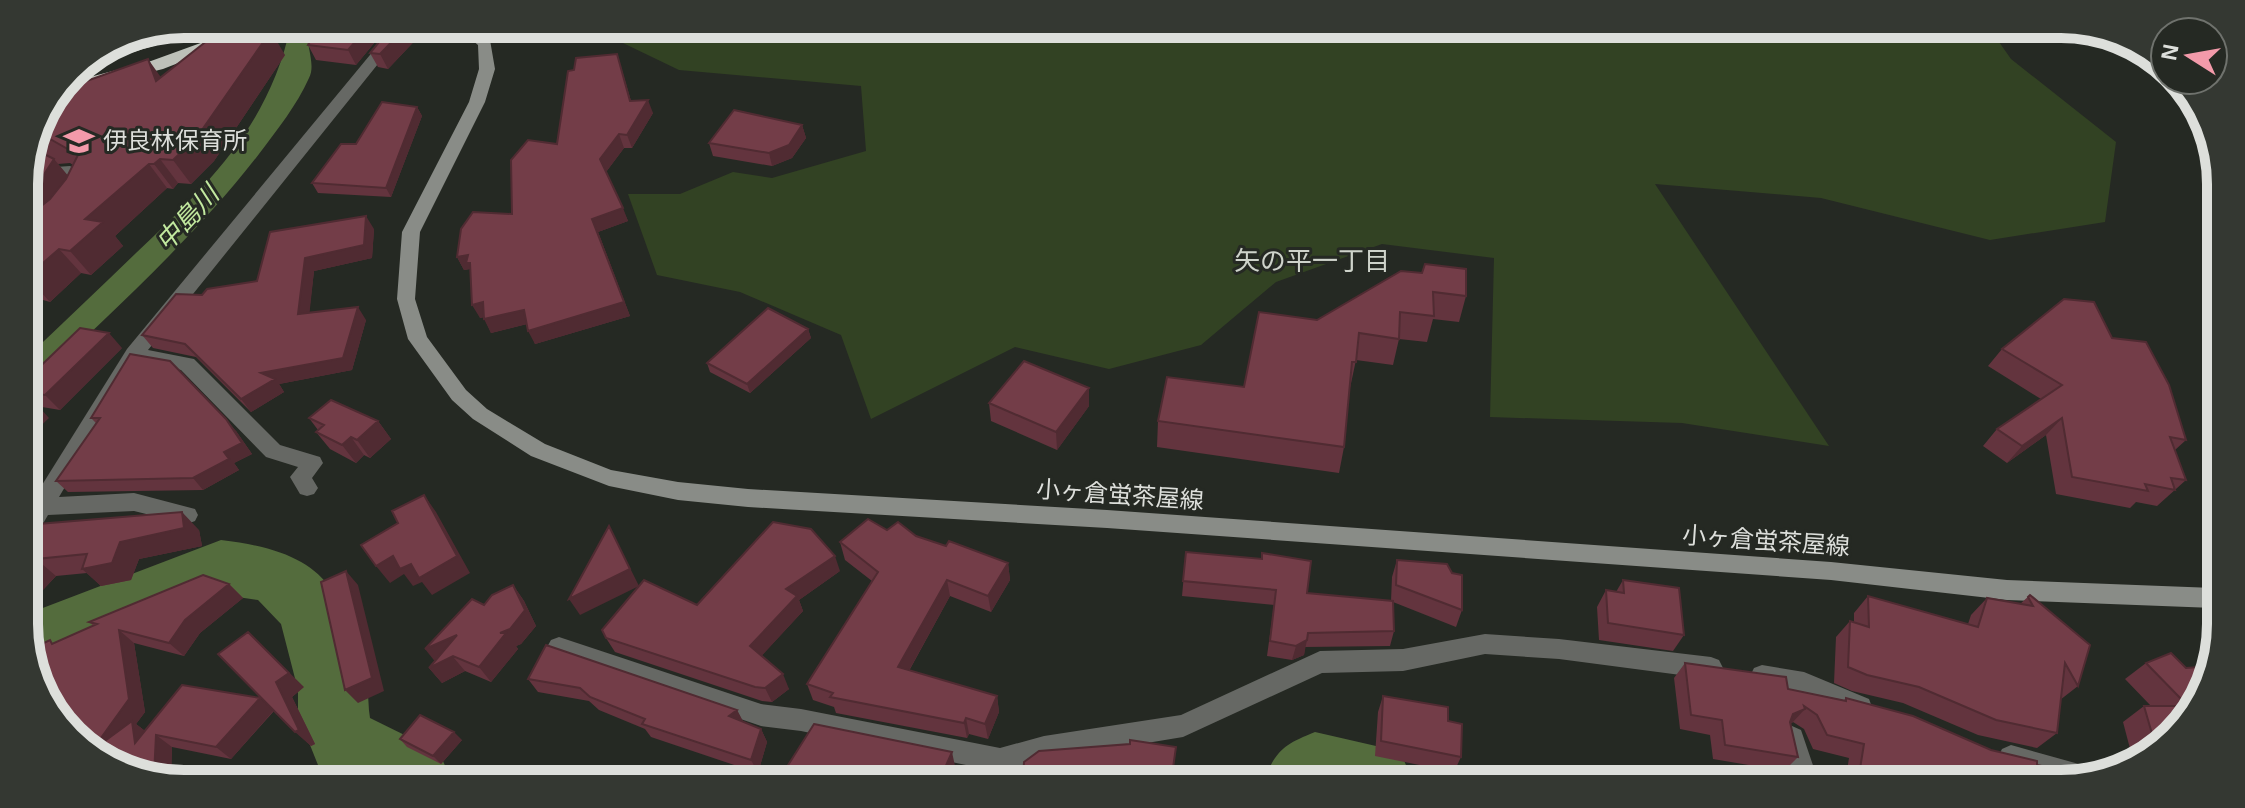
<svg xmlns="http://www.w3.org/2000/svg" width="2245" height="808" font-family="Arial,'Noto Sans JP',sans-serif">
  <style>
    .green { fill: #324223 }
    .water { fill: #546c3d }
    .lines { fill: none; stroke-linecap: round; stroke-linejoin: round }
    .river { fill: #546c3d; fill-rule: evenodd }
    .street { fill: #666864; fill-rule: evenodd }
    .secondary { fill: #898c87; fill-rule: evenodd }
    .highway { fill: #bdc1b9; fill-rule: evenodd }
    .wall { fill: #63343e; fill-rule: evenodd }
    .shaded-wall { fill: #502b32 }
    .building { fill: #733d48; stroke: #502b32; stroke-width: 2 }
    .labels { text-anchor: middle; stroke-width: 6; stroke-linejoin: round; paint-order: stroke }
    .poi-label { font-size: 24px; fill: #dddfdb; stroke: #252923; text-anchor: start }
    .street-label { font-size: 24px; fill: #dddfdb; stroke: #252923 }
    .water-label { font-size: 26px; font-style: italic; fill: #c2e99f; stroke: #252923 }
    .neighbourhood-label { font-size: 26px; fill: #ced3ca; stroke: #252923 }
    .rim { fill: none; stroke: #dddfdb; stroke-width: 10 }
  </style>
  <rect width="100%" height="100%" fill="#252923"/>
  <path class="green" d="M603,26L1992,32L2011,59L2116,142L2105,222L1990,240L1821,198L1655,184L1829,446L1682,423L1490,417L1494,258L1382,244L1276,282L1201,345L1109,369L1015,347L871,419L841,335L740,292L657,275L628,194H680L733,172L772,178L866,151L861,86L679,70L598,31Z"/>
  <path class="water" d="M291,24L309,25C303,41 317,63 309,78C297,105 277,130 259,154C191,242 106,317 26,394L25,359C62,324 99,289 136,253C208,185 270,125 291,24Z"/>
  <g class="lines">
    <path class="river" d="M221,540C326,552 345,589 367,687C369,697 368,708 370,718L439,752L450,777L337,776L318,765L298,715V690L281,624L258,600L224,595L36,672L27,654V614Z
      M1315,732L1376,746L1402,756L1413,781L1264,780C1276,750 1285,744 1315,732Z"/>
    <path class="street" d="M389,37L394,38V44L148,350L194,359L280,445L320,457L323,463L312,478L318,488L314,494L307,496L300,494L290,477L298,467L266,457L181,370L139,362L59,497L134,493L195,509L198,515L195,521L187,524L134,511L48,515L34,539L26,542V514L32,501L127,349L384,38Z
      M70,166L95,180L92,190H80L78,182L67,176L24,179L26,169Z
      M1485,634L1559,639L1711,657L1719,660L1723,668L1719,676L1711,679L1559,659L1485,654L1403,671L1322,673L1183,737L1044,760L1000,772L801,731L761,726L551,654L547,647L551,640L559,637L761,704L801,709L1000,748L1044,736L1181,715L1320,651L1403,649Z
      M1762,665L1804,672L1869,699L1872,707L1869,715L1860,718L1802,694L1754,684L1750,676L1754,668Z
      M1792,726L1801,730L1819,783H1793L1780,738L1783,730Z
      M2011,745L2086,766L2095,769L2097,774L2063,784L2002,765L1998,757L2002,749Z"/>
    <path class="secondary" d="M454,25H471L490,40L495,69L485,102L420,232L415,299L427,337L466,390L487,409L545,444L611,470L678,482L748,489L1107,510L1831,562L2007,580L2214,588V608L2007,600L1831,580L1107,528L748,507L678,500L609,486L531,456L473,419L452,400L408,339L397,299L402,232L469,102L479,69L478,45Z"/>
    <path class="highway" d="M188,24H216L213,28L87,66H77L100,50Z
      M253,24H278L163,69L54,96L63,84L151,61Z"/>
  </g>
  <path class="wall" d="M319,25H389L356,65L316,60L308,45Z
    M408,25H419L423,32L388,69L378,67L370,53Z
    M285,55L214,161L191,184L178,183L173,189L167,188L115,236L123,246L91,275L81,273L50,302L43,300L25,318L24,173L41,113L161,78ZM70,163L73,165L68,176L58,164Z
    M621,67L631,101L653,113L632,148H624L606,172L628,221L598,232L630,316L535,344L527,324L491,333L484,317L480,318L471,272L470,269L464,270L457,257L512,214L557,144Z
    M417,107L422,116L391,197L318,193L312,183L356,144Z
    M802,125L806,138L792,158L772,166L713,156L709,143Z
    M374,229L372,258L314,271L309,313L366,320L352,370L279,384L284,392L251,412L196,357L153,348L142,335L202,295L257,281Z
    M1422,273L1466,296L1459,322L1433,319L1427,342L1399,339L1393,365L1356,360L1350,388H1349L1344,447L1339,473L1157,447L1158,421L1244,387L1317,320Z
    M808,329L811,338L750,393L710,372L707,363Z
    M122,348L60,410L30,405L26,401V380Z
    M2002,349L2186,440L2175,450L2186,480L2157,506L2136,502L2130,508L2056,494L2046,435L2007,463L1983,446L1997,429L2041,399L1988,366Z
    M130,354L236,431L252,454L234,463L239,470L203,490L68,492L56,481L96,423L91,418Z
    M1089,388V406L1057,450L991,421L989,403Z
    M309,418L378,421L391,439L370,458L364,455L356,463L330,449L316,432L318,430Z
    M26,525L199,530L202,546L139,559L131,580L101,586L87,573L56,576L27,607Z
    M887,530L916,536L946,546L1008,563L1010,580L991,612L950,596L909,671L997,696L999,712L988,739L969,734L967,738L836,713L834,707L813,700L807,684L872,581L845,560L840,542Z
    M1186,552L1307,593L1391,601L1392,577L1397,560L1462,610L1456,627L1393,602L1394,631L1390,646L1305,647L1304,655L1292,660L1267,656L1274,605L1182,596Z
    M840,571L799,600L803,611L761,656L789,689L772,702L762,701L615,652L606,638L697,605Z
    M1623,580L1684,635L1673,651L1599,640L1597,607L1606,590L1616,592Z
    M229,584L243,598L200,633L184,656L134,643L145,712L136,724L145,731L268,705L304,687L292,697L315,744L311,746L274,711L231,759L172,747L171,776H133L55,643L94,626L89,622Z
    M513,585L524,601L536,626L521,644L516,646L518,649L491,682L465,671L442,683L429,668L484,605Z
    M2030,595L2078,686L2060,700L2057,733L2037,748L1978,735L1903,703L1852,691L1834,683L1836,637L1850,621L1854,622V613L1868,596L1968,624L1971,615L1987,598L2020,604Z
    M1685,663L1788,689L1844,700L1846,698L1991,750L2037,765L2071,784L1845,783L1849,758L1813,749L1804,729L1793,722L1790,724L1798,757L1784,771L1713,759L1710,735L1680,729L1674,678Z
    M2146,663L2186,668L2213,666L2159,751L2133,760L2123,722L2144,706H2151L2125,679Z
    M528,679L737,710L743,722L761,729L767,742L758,773L651,737L645,729L599,710L589,701L538,692Z
    M1383,696L1448,721L1461,757L1454,772L1375,756L1378,712Z
    M400,739L462,740L441,764L407,747Z
    M955,766L952,774L961,779L789,778L785,770Z"/>
  <path class="shaded-wall" d="M370,25H389L356,65L348,50Z
    M408,25H419L423,32L388,69L380,54Z
    M271,31L285,55L214,161L191,184L173,160Z
    M148,59L165,83L156,81Z
    M648,100L653,113L632,148L627,135Z
    M417,107L422,116L391,197L386,188Z
    M802,125L806,138L792,158L772,166L769,153Z
    M619,134L624,148L606,172L600,159Z
    M54,159L74,183L25,236L24,193Z
    M160,159L178,183L173,189L154,164Z
    M149,164L167,188L115,236L123,246L91,275L70,251L85,219Z
    M623,208L628,221L598,232L630,316L535,344L528,331L592,219Z
    M366,216L374,229L372,258L314,271L308,327L298,314L305,258Z
    M59,249L81,273L50,302L27,277Z
    M468,255L474,277L470,269L464,270L457,257Z
    M25,281L43,300L25,318Z
    M483,302L491,316L480,318L472,305Z
    M358,307L366,320L352,370L279,384L284,392L251,412L241,399L261,373Z
    M524,310L531,323L491,333L484,319Z
    M808,329L811,338L750,393L747,384Z
    M109,333L122,348L60,410L45,395Z
    M1089,388V406L1057,450L1056,432Z
    M40,408L49,418L26,440V422Z
    M2062,418L2046,435L2007,463L2022,446Z
    M226,419L236,431L252,454L234,463L239,470L203,490L193,478L224,452Z
    M378,421L391,439L370,458L357,440Z
    M351,437L364,455L356,463L342,445Z
    M424,495L436,512L470,573L432,595L422,582L413,586L404,574L390,583L376,566L393,556Z
    M182,512L199,530L202,546L139,559L131,580L101,586L82,569L120,542Z
    M609,526L639,586L580,615L569,599Z
    M835,556L840,571L799,600L803,611L757,661L750,646L786,589Z
    M36,559L56,576L27,607V568Z
    M1008,563L1010,580L991,612L988,596Z
    M346,571L358,585L384,691L358,703L345,690Z
    M947,580L950,596L902,683L898,667Z
    M229,584L243,598L200,633L184,656L169,643L185,620Z
    M513,585L524,601L536,626L521,644L516,646L518,649L491,682L479,667Z
    M119,630L134,643L145,712L136,724L149,734L111,761L93,749Z
    M248,632L304,687L292,697L315,744L311,746L295,732Z
    M457,635L470,651L454,658L465,671L442,683L429,668L437,664L425,649Z
    M1307,640L1304,655L1292,660L1296,646Z
    M783,674L789,689L772,702L765,688Z
    M997,696L999,712L988,739L985,724Z
    M260,698L274,710L231,759L216,747Z
    M1805,709L1792,723L1780,729L1793,714Z
    M737,710L744,723L729,716Z
    M966,718L969,734L967,738L964,723Z
    M761,729L767,742L758,773L751,760Z
    M454,732L462,740L441,764L433,756Z
    M156,735L172,747L171,776H154Z
    M952,752L955,766L950,779L944,770Z"/>
  <path class="building" d="M319,25H370L348,50L308,45Z
    M393,25H408L380,54L370,53Z
    M271,31L197,137L173,160L160,159L154,164H149L85,219L103,222L70,251L59,249L27,277H25V219L50,199L66,179L78,155L50,139L33,140L41,113L61,87L81,83L148,59L156,81L213,36L235,38L239,32Z
    M617,54L630,101L648,100L627,135L619,134L600,159L623,208L592,219L624,302L528,331L524,310L484,319L483,302L472,305L470,263H466L468,255L457,257L461,229L473,212L512,214L511,160L528,140L557,144L568,71L574,70L576,58Z
    M382,102L417,107L386,188L312,183L341,144H356Z
    M734,110L802,125L789,145L769,153L709,143Z
    M46,155L54,159L41,179L24,193V173L29,156Z
    M366,216L364,245L305,258L298,314L358,307L343,358L261,373L275,379L241,399L185,344L142,335L176,294L202,295L207,289L257,281L270,232Z
    M1425,264L1466,269V296L1433,292L1434,316L1400,312L1399,339L1359,333L1356,362H1352L1344,447L1158,421L1167,377L1244,387L1259,312L1317,320L1401,271L1422,273Z
    M2064,299L2094,302L2112,338L2146,342L2169,385L2186,440L2170,437L2186,480L2171,478L2175,490L2145,484L2148,491L2072,477L2062,418L2022,446L1997,429L2062,385L2002,349Z
    M768,308L808,329L747,384L707,363Z
    M80,328L109,333L45,395L26,392V380Z
    M130,354L170,361L226,419L242,443L224,452L229,459L193,478L56,481L100,418H91Z
    M1024,361L1089,388L1056,432L989,403Z
    M331,400L378,421L357,440L351,437L342,445L316,432L324,425L309,418Z
    M26,406L40,408L26,422Z
    M424,495L457,556L419,578L411,564L400,569L393,556L376,566L361,545L398,523L392,511Z
    M182,512L184,528L120,542L112,563L82,569L87,554L36,559L27,568L26,525Z
    M868,519L887,530L898,522L916,536L946,546L949,541L1008,563L988,596L947,580L898,667L997,696L985,724L966,718L964,723L830,697L833,693L807,684L878,572L840,542Z
    M773,522L811,529L835,556L786,589L797,596L750,646L783,674L765,688L755,687L606,638L602,630L644,580L697,605Z
    M609,526L630,569L569,599Z
    M1186,552L1262,559V553L1311,561L1307,593L1393,601L1394,631L1308,633L1307,640L1296,646L1270,641L1276,590L1183,581Z
    M1397,560L1447,564L1452,573L1462,575V610L1396,585Z
    M346,571L372,678L345,690L321,582Z
    M203,575L229,584L185,620L169,643L119,630L129,699L93,749L64,730L27,654V651L50,640L52,644L97,624L89,622Z
    M1623,580L1679,588L1684,635L1608,623L1606,590L1624,593Z
    M513,585L525,610L510,629L500,633H506L479,667L453,656L429,668L457,635L425,649L472,599L484,605L492,595Z
    M2030,595L2090,645L2078,686L2065,663L2057,733L1996,720L1919,687L1867,675L1848,667L1850,621L1869,627L1868,596L1978,627L1987,598L2033,606L2028,597Z
    M248,632L289,673L276,682L299,730L295,732L218,654Z
    M546,645L737,710L729,716L761,729L751,760L642,724L645,719L590,697L580,688L528,679Z
    M2171,653L2186,668L2213,666V675L2159,751H2157L2144,706H2188L2146,663Z
    M1685,663L1786,677L1788,689L1846,701V698L1913,716L1991,750L2037,761V765L2090,776L2071,784L1865,783L1859,775L1864,744L1827,735L1817,715L1804,706L1805,709L1793,714L1790,722L1798,757L1725,745L1722,720L1691,715Z
    M182,685L260,698L216,747L156,735L154,776H133L94,749L132,721L135,743Z
    M1383,696L1448,707V721L1462,724L1461,757L1381,741Z
    M420,715L454,732L433,756L400,739Z
    M814,724L952,752L944,770L961,779L794,778L796,774L785,770Z
    M1130,740L1176,747L1173,768L1186,770L1184,780L1023,779L1024,762L1039,751L1130,744Z"/>
  <defs>
    <g id="school-bare" transform="scale(2.4)"><path d="M0-5L7-2L0 1L-7-2ZM-4 1L0 2.5L4 1V4Q0 6-4 4Z" fill="#f39aaa" stroke="#252923" stroke-width="2.5" paint-order="stroke"/></g>
  </defs>
  <g fill-rule="evenodd">
    <use href="#school-bare" x="79" y="141"/>
  </g>
  <g class="labels">
    <g class="poi-label">
      <text x="103" y="149">伊良林保育所</text>
    </g>
    <g class="street-label">
      <text transform="translate(1120 495) rotate(4)" y="8">小ヶ倉蛍茶屋線</text>
      <text transform="translate(1766 541) rotate(4)" y="8">小ヶ倉蛍茶屋線</text>
    </g>
    <g class="water-label">
      <text transform="translate(187 218) rotate(-47)" y="9">中島川</text>
    </g>
    <g class="neighbourhood-label">
      <text x="1312" y="270">矢の平一丁目</text>
    </g>
  </g>
  <path d="M0 0H2245V808H0ZM184 38H2061A146 146 0 0 1 2207 184V624A146 146 0 0 1 2061 770H184A146 146 0 0 1 38 624V184A146 146 0 0 1 184 38Z" fill="#343832" fill-rule="evenodd"/>
  <path class="rim" d="M184 38H2061A146 146 0 0 1 2207 184V624A146 146 0 0 1 2061 770H184A146 146 0 0 1 38 624V184A146 146 0 0 1 184 38Z"/>
  <g transform="translate(2189 56) rotate(281)"><circle r="38" fill="#252923" stroke="#6f726d" stroke-width="2"/>
  <path d="M0-6L14 30L0 20L-14 30Z" fill="#f39aaa"/>
  <text y="-12" font-size="22" font-weight="bold" text-anchor="middle" fill="#dddfdb">N</text>
  </g>
</svg>
